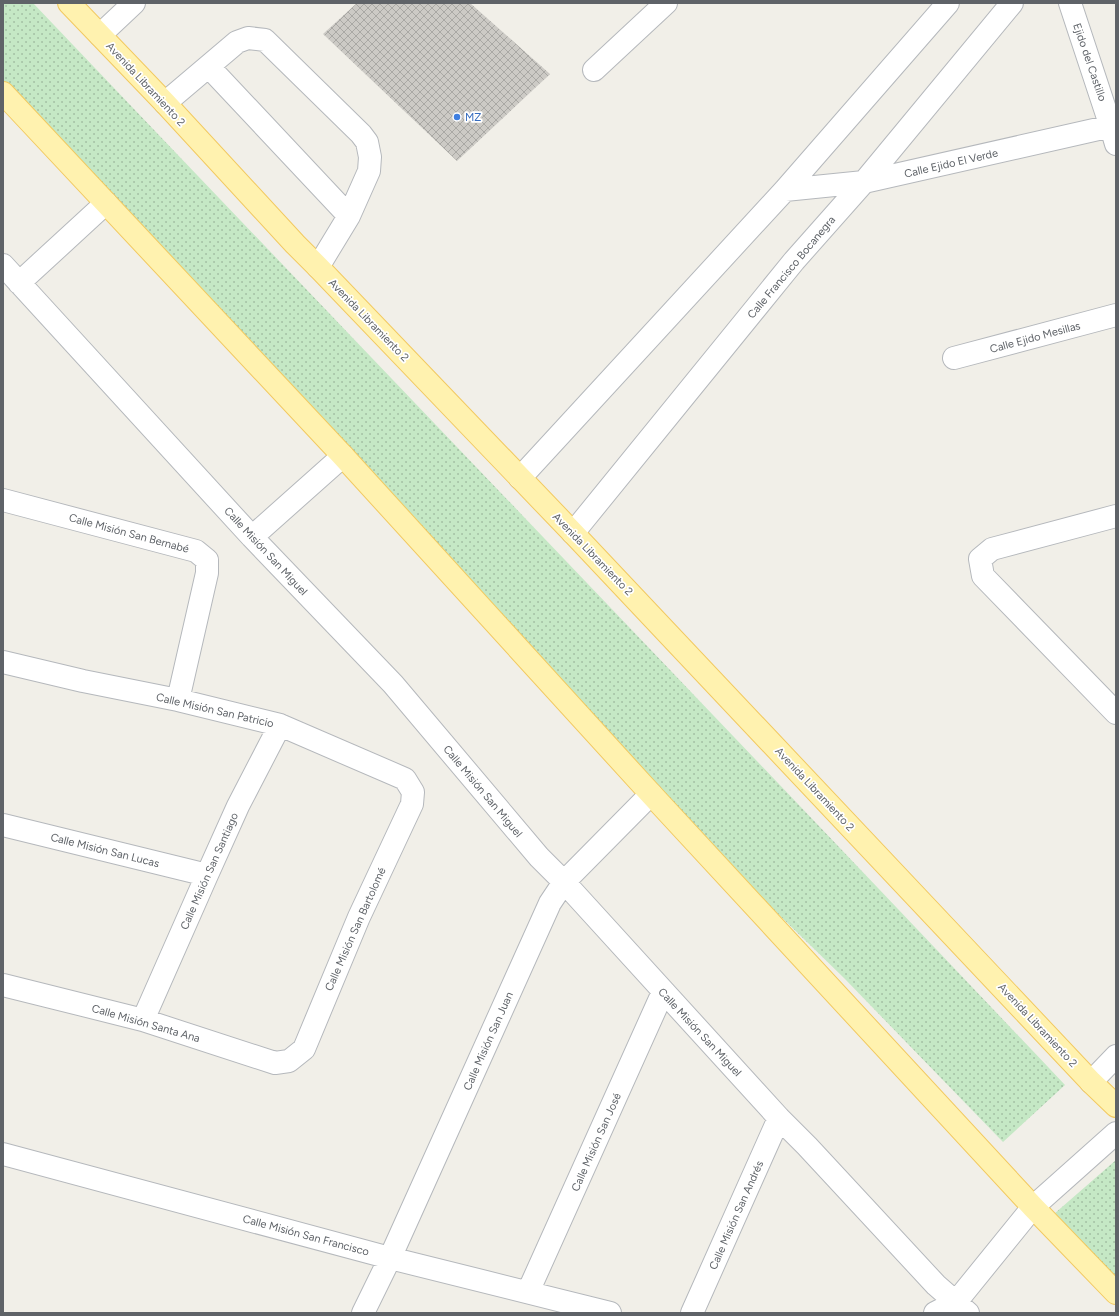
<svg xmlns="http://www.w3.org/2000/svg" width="1119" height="1316" font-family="Figtree,sans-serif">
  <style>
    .park { fill: url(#park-dots) }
    .building { fill: url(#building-cross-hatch) }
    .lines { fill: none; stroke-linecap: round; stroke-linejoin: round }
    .minor-casing { stroke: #b5b8bc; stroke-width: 24 }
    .major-casing { stroke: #f2c960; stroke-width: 24 }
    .minor { stroke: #fff; stroke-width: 22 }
    .major { stroke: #fff2af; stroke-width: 22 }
    .shop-dot { fill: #3f7fe0; stroke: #fff; stroke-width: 1.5 }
    .labels { text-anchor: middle; stroke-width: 3.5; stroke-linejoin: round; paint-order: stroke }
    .street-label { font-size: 11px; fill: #5f6368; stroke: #fff }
    .shop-label { font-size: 11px; fill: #366cbe; stroke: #fff; text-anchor: start }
  </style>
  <defs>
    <pattern id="park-dots" width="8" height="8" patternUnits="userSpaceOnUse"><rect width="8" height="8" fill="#c5e8c5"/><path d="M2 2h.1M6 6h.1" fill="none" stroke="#a3c0a4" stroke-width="1.8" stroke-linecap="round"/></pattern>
    <pattern id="building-cross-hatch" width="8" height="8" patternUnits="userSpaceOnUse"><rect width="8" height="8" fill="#cccac5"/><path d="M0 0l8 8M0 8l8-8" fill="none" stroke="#a9a8a4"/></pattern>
  </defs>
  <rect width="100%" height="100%" fill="#f1efe8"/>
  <path class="park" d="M3,3H33C377,364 722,723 1065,1085L1003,1142L844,978L739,876L3,84Z
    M1116,1160V1282L1054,1214Z"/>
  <path class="building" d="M357,3H470L550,74L457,161L323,34Z"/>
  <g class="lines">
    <g class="minor-casing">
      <path id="minor" d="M1070,3L1111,127L1116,144
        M100,35L134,3
        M209,67L349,216
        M594,70L666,3
        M165,103L237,42L248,38L265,40L361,134L367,142L370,157L369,171L349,216L318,267
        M785,190L864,182L1116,125
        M3,265L252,537L393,684L539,857L564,882L779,1118L807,1146L936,1285L968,1313
        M19,283L106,203
        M954,358L1116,315
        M520,478L785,190L948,3
        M3,500L196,551L207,560V573L178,700
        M1116,516L992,549L980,559L983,576L1116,713
        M573,533L794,261L864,182L1012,3
        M252,537L343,456
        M3,662L83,681L178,700L280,725L405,779L413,792L412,804L359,917L304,1049L289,1061L275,1063L143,1020L3,985
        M3,825L207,875
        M143,1020L207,875L238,806L280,725
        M1091,1082L1116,1056
        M3,1154L390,1258L610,1313
        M528,1292L663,992
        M363,1313L390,1258L550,903L564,882L651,794
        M692,1313L779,1118
        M935,1313L956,1302L1033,1207L1116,1133"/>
    </g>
    <g class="major-casing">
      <path id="major" d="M69,3L165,103L295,244L318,267L573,533L1091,1082L1116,1106
        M3,93L343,456L651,794L1033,1207L1116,1293"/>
    </g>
    <use href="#minor" class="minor"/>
    <use href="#major" class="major"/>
  </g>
  <circle class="shop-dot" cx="457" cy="117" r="4"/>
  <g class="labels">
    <g class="street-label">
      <text transform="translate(1090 62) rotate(71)" y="4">Ejido del Castillo</text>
      <text transform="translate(146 84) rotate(47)" y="4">Avenida Libramiento 2</text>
      <text transform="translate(951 163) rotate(-13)" y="4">Calle Ejido El Verde</text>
      <text transform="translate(791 267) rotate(-50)" y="4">Calle Francisco Bocanegra</text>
      <text transform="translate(369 320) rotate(46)" y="4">Avenida Libramiento 2</text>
      <text transform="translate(1035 337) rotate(-15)" y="4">Calle Ejido Mesillas</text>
      <text transform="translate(129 533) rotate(15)" y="4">Calle Misión San Bernabé</text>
      <text transform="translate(266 551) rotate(47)" y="4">Calle Misión San Miguel</text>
      <text transform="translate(593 554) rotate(46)" y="4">Avenida Libramiento 2</text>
      <text transform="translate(215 710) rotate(13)" y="4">Calle Misión San Patricio</text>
      <text transform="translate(815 789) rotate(47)" y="4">Avenida Libramiento 2</text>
      <text transform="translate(483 791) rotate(50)" y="4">Calle Misión San Miguel</text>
      <text transform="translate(105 850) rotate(14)" y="4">Calle Misión San Lucas</text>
      <text transform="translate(209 871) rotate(-66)" y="4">Calle Misión San Santiago</text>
      <text transform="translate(355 929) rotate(-66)" y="4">Calle Misión San Bartolomé</text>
      <text transform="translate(146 1023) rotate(16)" y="4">Calle Misión Santa Ana</text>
      <text transform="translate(1038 1025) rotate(47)" y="4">Avenida Libramiento 2</text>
      <text transform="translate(700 1032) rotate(47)" y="4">Calle Misión San Miguel</text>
      <text transform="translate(488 1041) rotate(-66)" y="4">Calle Misión San Juan</text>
      <text transform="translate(596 1142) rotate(-66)" y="4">Calle Misión San José</text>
      <text transform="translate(736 1215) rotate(-66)" y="4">Calle Misión San Andrés</text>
      <text transform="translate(306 1235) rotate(15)" y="4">Calle Misión San Francisco</text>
    </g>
    <g class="shop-label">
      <text x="465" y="121">MZ</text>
    </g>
  </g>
  <rect width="1119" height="1316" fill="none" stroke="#5f6368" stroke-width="8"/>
</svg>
